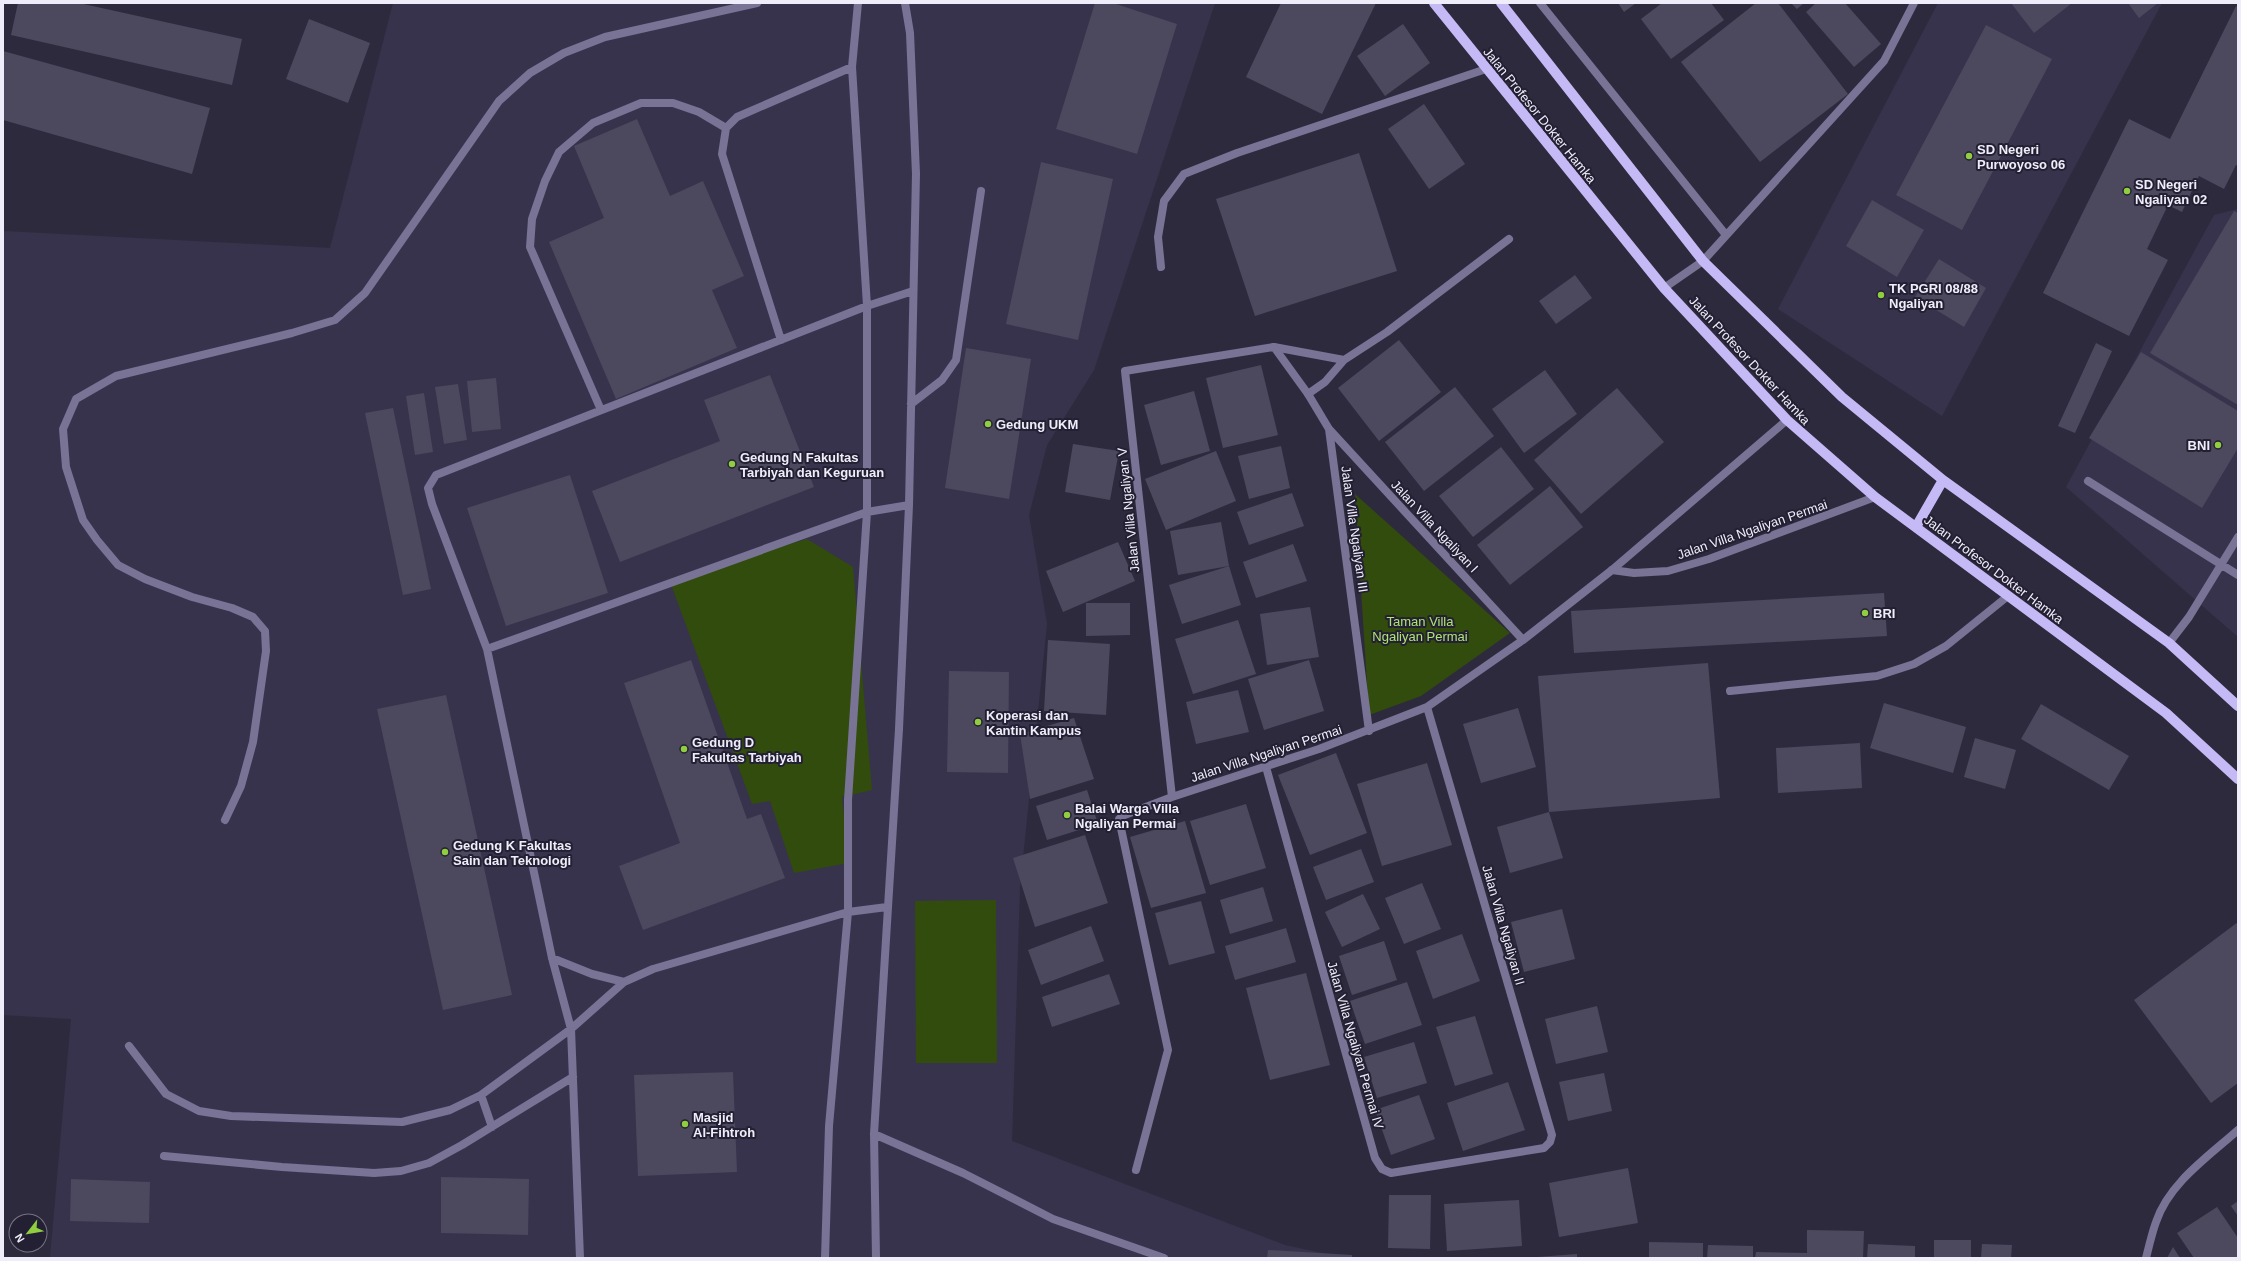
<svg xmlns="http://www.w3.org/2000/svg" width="2241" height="1261" font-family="Arial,sans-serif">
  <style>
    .built { fill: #38334d }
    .green { fill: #314c0d }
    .building { fill: #4c485e }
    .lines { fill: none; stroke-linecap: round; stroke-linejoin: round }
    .service { stroke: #797396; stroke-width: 8 }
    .minor { stroke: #797396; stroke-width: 8 }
    .primary { stroke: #c5baf5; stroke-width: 10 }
    .poi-dot { fill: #90cd41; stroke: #242033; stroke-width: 1.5 }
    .labels { text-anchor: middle; stroke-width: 4; stroke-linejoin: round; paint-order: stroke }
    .street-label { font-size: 13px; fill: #f0edfb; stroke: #242033 }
    .poi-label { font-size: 13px; font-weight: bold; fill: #f0edfb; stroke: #242033; text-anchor: start }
    .park-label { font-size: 13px; fill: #aee375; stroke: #242033 }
  </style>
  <rect width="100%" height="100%" fill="#2e2a3e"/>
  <path class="built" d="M393,3H1215L1094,370L1047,445L1029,515L1047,624L1020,887L1012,1141L1285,1245L1345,1258H50L71,1019L3,1015V231L330,248Z
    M1938,3H2162L1942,416L1778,309Z
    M2238,209V637L2066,487L2214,215Z"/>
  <path class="green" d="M1355,494L1510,633L1421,696L1369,715Z
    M807,539L853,567L872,790L842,797L849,863L794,873L770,801L752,804L669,579Z
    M996,900L997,1063H916L915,901Z"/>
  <path class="building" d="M18,3H79L242,39L232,85L11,35Z
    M1095,3H1113L1177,24L1137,154L1056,129Z
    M1281,3H1376L1322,114L1246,77Z
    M1618,3H1636L1624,12Z
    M1662,3H1711L1724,20L1671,59L1641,19Z
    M1756,3H1778L1848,94L1760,162L1681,62Z
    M1791,3H1804L1797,9Z
    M1816,3H1845L1881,44L1854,67L1806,12Z
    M2011,3H2072L2034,33Z
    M2128,3H2158L2139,18Z
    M2236,6L2238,7V166L2236,165L2224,189L2199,176L2182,212L2168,205L2147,249L2168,260L2129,336L2043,293L2129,119L2170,139Z
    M309,19L370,43L348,103L286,79Z
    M1403,24L1430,63L1385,96L1357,56Z
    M1986,25L2052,59L1962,230L1896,195Z
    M3,51L210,108L192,174L3,120Z
    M1424,104L1465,164L1429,189L1388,129Z
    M637,119L670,196L703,181L744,276L712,290L737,348L616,399L549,242L604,218L574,146Z
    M1359,153L1397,271L1255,316L1216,199Z
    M1041,162L1113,179L1078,340L1006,324Z
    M1872,200L1924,230L1897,277L1846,246Z
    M2234,211L2238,213V405L2150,353Z
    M1939,259L1986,288L1964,327L1915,297Z
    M1575,275L1592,298L1556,324L1539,301Z
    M1399,340L1441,392L1379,441L1338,388Z
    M2096,343L2112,351L2075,433L2058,426Z
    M966,348L1031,359L1009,499L945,488Z
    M2141,352L2238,411V448L2202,508L2089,438Z
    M1261,365L1278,435L1223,448L1206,378Z
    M1545,370L1577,414L1524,453L1492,409Z
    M770,375L814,487L620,562L592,491L720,441L704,400Z
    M496,378L501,429L472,432L467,381Z
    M458,384L467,440L444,444L435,387Z
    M1455,387L1494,436L1424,491L1385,442Z
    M1617,388L1664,442L1581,514L1534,460Z
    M1194,391L1210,451L1161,465L1144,405Z
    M424,393L433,452L415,455L406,396Z
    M393,408L431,589L403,595L365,413Z
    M1073,444L1119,451L1110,500L1065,492Z
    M1281,446L1290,488L1249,499L1238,456Z
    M1501,447L1534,489L1473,537L1439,496Z
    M1216,451L1236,501L1166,530L1145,479Z
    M570,475L608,593L506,626L467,508Z
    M1550,486L1583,527L1510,585L1477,545Z
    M1292,493L1304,526L1249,545L1237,512Z
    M1221,522L1229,566L1241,605L1182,624L1169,585L1229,566L1178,575L1170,531Z
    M1118,542L1135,581L1063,612L1046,571Z
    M1293,544L1307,581L1256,598L1243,562Z
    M1884,593L1887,636L1574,653L1571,611Z
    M1086,603H1130V635L1086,636Z
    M1310,607L1319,657L1267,665L1260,614Z
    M1238,620L1256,674L1193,694L1175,639Z
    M1048,640L1110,644L1106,715L1044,711Z
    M691,660L747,819L761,814L785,878L643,930L619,866L680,843L624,683Z
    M1309,660L1324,711L1264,730L1248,679Z
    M1708,663L1720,798L1549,812L1538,676Z
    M949,671L1009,672L1008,773L947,772Z
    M1238,690L1249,732L1196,744L1186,702Z
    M446,695L512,995L443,1010L377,709Z
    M1884,703L1966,727L1953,773L1870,748Z
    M2041,704L2129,756L2109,790L2021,739Z
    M1518,708L1536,767L1481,783L1463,724Z
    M1074,718L1094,779L1030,799L1020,734Z
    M1975,738L2016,750L2005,789L1964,777Z
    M1860,743L1862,788L1778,793L1776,748Z
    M1336,753L1367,833L1310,855L1278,775Z
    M1427,763L1452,845L1382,866L1357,784Z
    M1087,790L1098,824L1047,840L1036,806Z
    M1246,804L1266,868L1210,885L1190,821Z
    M1549,812L1563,858L1510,873L1497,827Z
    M1185,821L1206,893L1151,908L1130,837Z
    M1085,835L1108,903L1035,927L1013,858Z
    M1361,849L1374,882L1326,900L1313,867Z
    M1422,883L1441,929L1404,944L1385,898Z
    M1263,887L1273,921L1230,934L1220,900Z
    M1363,894L1380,929L1342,947L1325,912Z
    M1201,901L1215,953L1169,965L1155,913Z
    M1562,909L1575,959L1524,972L1511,922Z
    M2238,922V1083L2211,1103L2134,1000Z
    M1091,926L1104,961L1041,985L1028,950Z
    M1286,928L1296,962L1235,980L1225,946Z
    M1462,934L1480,981L1433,999L1416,951Z
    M1384,941L1397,980L1352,995L1339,956Z
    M1306,973L1330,1065L1270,1080L1246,988Z
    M1109,974L1120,1004L1052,1027L1042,997Z
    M1407,982L1422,1025L1365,1044L1350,1001Z
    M1597,1006L1608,1052L1556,1064L1545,1019Z
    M1475,1016L1493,1074L1455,1086L1436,1027Z
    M1414,1042L1427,1083L1377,1098L1364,1057Z
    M733,1072L737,1172L638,1176L634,1075Z
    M1604,1073L1612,1111L1568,1121L1559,1082Z
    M1508,1082L1525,1130L1463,1151L1447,1103Z
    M1419,1095L1435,1139L1391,1155L1375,1110Z
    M1628,1168L1638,1223L1559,1237L1549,1183Z
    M441,1177L529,1179L528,1235L441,1233Z
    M71,1179L150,1182L149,1223L70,1221Z
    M1389,1195H1431L1430,1249L1388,1248Z
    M1519,1200L1522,1246L1447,1251L1444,1204Z
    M2238,1201V1216L2231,1206Z
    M2217,1207L2238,1238V1258H2194L2177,1233Z
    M1807,1230L1864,1231L1863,1258H1755L1756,1252L1807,1253Z
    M1934,1240H1971V1258H1934Z
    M1649,1242L1703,1243V1258H1649Z
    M1868,1244L1915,1246V1258H1867Z
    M1982,1244L2012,1245L2011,1258H1981Z
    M1708,1245L1753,1246V1258H1707Z
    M2173,1247L2180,1258H2167Z
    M1268,1250L1352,1255V1258H1267Z
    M1577,1254V1258H1537V1257Z"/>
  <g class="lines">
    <path class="service" d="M1161,267L1158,237L1164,201L1184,174L1237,153L1486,69
      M781,340L722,154L726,128L737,117L852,67
      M1274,347L1344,360L1387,332L1509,239
      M1308,394L1325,382L1344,360
      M911,404L942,380L956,360L981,191
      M601,410L530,247L532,219L545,181L559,152L593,123L641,103H673L699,112L726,128
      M2088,481L2238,575
      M909,505L867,512L487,649L432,504L428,488L436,475L867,306L913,291
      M1612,570L1634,573L1668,571L1709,559L1875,497
      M2169,643L2189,617L2238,537
      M487,649L552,958L571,1029L580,1258
      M225,820L241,786L253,742L266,651L265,631L253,617L232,608L192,597L145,579L118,565L97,540L83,520L66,467L63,429L76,399L116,376L292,333L335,320L365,293L499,101L530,73L564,53L605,37L757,3
      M552,958L592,974L624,982
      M129,1046L166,1094L199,1111L231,1116L402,1122L450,1110L481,1095L571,1029L624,982L653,969L848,912L887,907
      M481,1095L492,1127
      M874,1134L963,1173L1053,1219L1164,1258
      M164,1156L282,1167L374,1173L401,1171L429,1163L462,1145L573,1077
      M825,1258L829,1126L848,912V800L867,512V306L852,67L858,3
      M876,1258L874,1134L899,729L909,505L916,174L910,33L905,3"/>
    <path class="minor" d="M1540,3L1726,235
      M1664,288L1703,261L1884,61L1914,3
      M1329,429L1523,640
      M1730,691L1877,676L1914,664L1946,646L2008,596
      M1266,767L1375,1158L1382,1169L1391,1173L1544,1148L1550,1142L1552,1135L1427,707
      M1172,797L1125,371L1274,347L1308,394L1329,429L1369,731
      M1136,1170L1168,1050L1119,819L1122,816L1172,797L1319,749L1427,707L1523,640L1612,570L1787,420
      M2146,1258C2149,1246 2152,1233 2156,1222C2169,1183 2209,1156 2238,1130"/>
    <path class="primary" d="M1434,3L1664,288L1787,420L1875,497L2166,713L2238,779
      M1501,3L1703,261L1842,397L1943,480L2169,643L2238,706
      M1916,527L1943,480"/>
  </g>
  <g class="poi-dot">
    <circle cx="1969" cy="156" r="4"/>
    <circle cx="2127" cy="191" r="4"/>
    <circle cx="1881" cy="295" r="4"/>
    <circle cx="988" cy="424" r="4"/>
    <circle cx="2218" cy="445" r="4"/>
    <circle cx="732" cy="464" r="4"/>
    <circle cx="1865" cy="613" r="4"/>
    <circle cx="978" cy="722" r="4"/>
    <circle cx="684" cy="749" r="4"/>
    <circle cx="1067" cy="815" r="4"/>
    <circle cx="445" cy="852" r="4"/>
    <circle cx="685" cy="1124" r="4"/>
  </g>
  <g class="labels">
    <g class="street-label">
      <text transform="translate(1540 115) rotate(51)" y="5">Jalan Profesor Dokter Hamka</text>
      <text transform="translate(1750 360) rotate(47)" y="5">Jalan Profesor Dokter Hamka</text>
      <text transform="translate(1128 510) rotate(-96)" y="5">Jalan Villa Ngaliyan V</text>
      <text transform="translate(1435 526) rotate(47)" y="5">Jalan Villa Ngaliyan I</text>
      <text transform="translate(1355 529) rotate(82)" y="5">Jalan Villa Ngaliyan III</text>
      <text transform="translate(1752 529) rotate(-19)" y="5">Jalan Villa Ngaliyan Permai</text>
      <text transform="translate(1994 569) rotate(37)" y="5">Jalan Profesor Dokter Hamka</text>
      <text transform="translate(1266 753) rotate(-18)" y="5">Jalan Villa Ngaliyan Permai</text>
      <text transform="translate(1504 925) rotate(74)" y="5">Jalan Villa Ngaliyan II</text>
      <text transform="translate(1356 1045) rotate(74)" y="5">Jalan Villa Ngaliyan Permai IV</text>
    </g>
    <g class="poi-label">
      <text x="1977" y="154">SD Negeri<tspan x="1977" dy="15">Purwoyoso 06</tspan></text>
      <text x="2135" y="189">SD Negeri<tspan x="2135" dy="15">Ngaliyan 02</tspan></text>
      <text x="1889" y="293">TK PGRI 08/88<tspan x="1889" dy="15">Ngaliyan</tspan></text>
      <text x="996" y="429">Gedung UKM</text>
      <text x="2210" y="450" text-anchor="end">BNI</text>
      <text x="740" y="462">Gedung N Fakultas<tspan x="740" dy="15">Tarbiyah dan Keguruan</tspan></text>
      <text x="1873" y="618">BRI</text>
      <text x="986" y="720">Koperasi dan<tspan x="986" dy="15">Kantin Kampus</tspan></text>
      <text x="692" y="747">Gedung D<tspan x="692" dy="15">Fakultas Tarbiyah</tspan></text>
      <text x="1075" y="813">Balai Warga Villa<tspan x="1075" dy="15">Ngaliyan Permai</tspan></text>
      <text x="453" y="850">Gedung K Fakultas<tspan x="453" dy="15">Sain dan Teknologi</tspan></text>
      <text x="693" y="1122">Masjid<tspan x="693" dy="15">Al-Fihtroh</tspan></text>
    </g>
    <g class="park-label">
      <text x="1420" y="626">Taman Villa<tspan x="1420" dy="15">Ngaliyan Permai</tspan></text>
    </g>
  </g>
  <rect width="2241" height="1261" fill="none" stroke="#f0edfb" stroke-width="8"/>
  <g transform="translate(28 1233) rotate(239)"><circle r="19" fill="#242033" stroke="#767283"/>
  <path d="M0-3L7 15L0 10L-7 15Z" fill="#90cd41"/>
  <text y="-6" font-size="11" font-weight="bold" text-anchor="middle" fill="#f0edfb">N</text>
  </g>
</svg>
